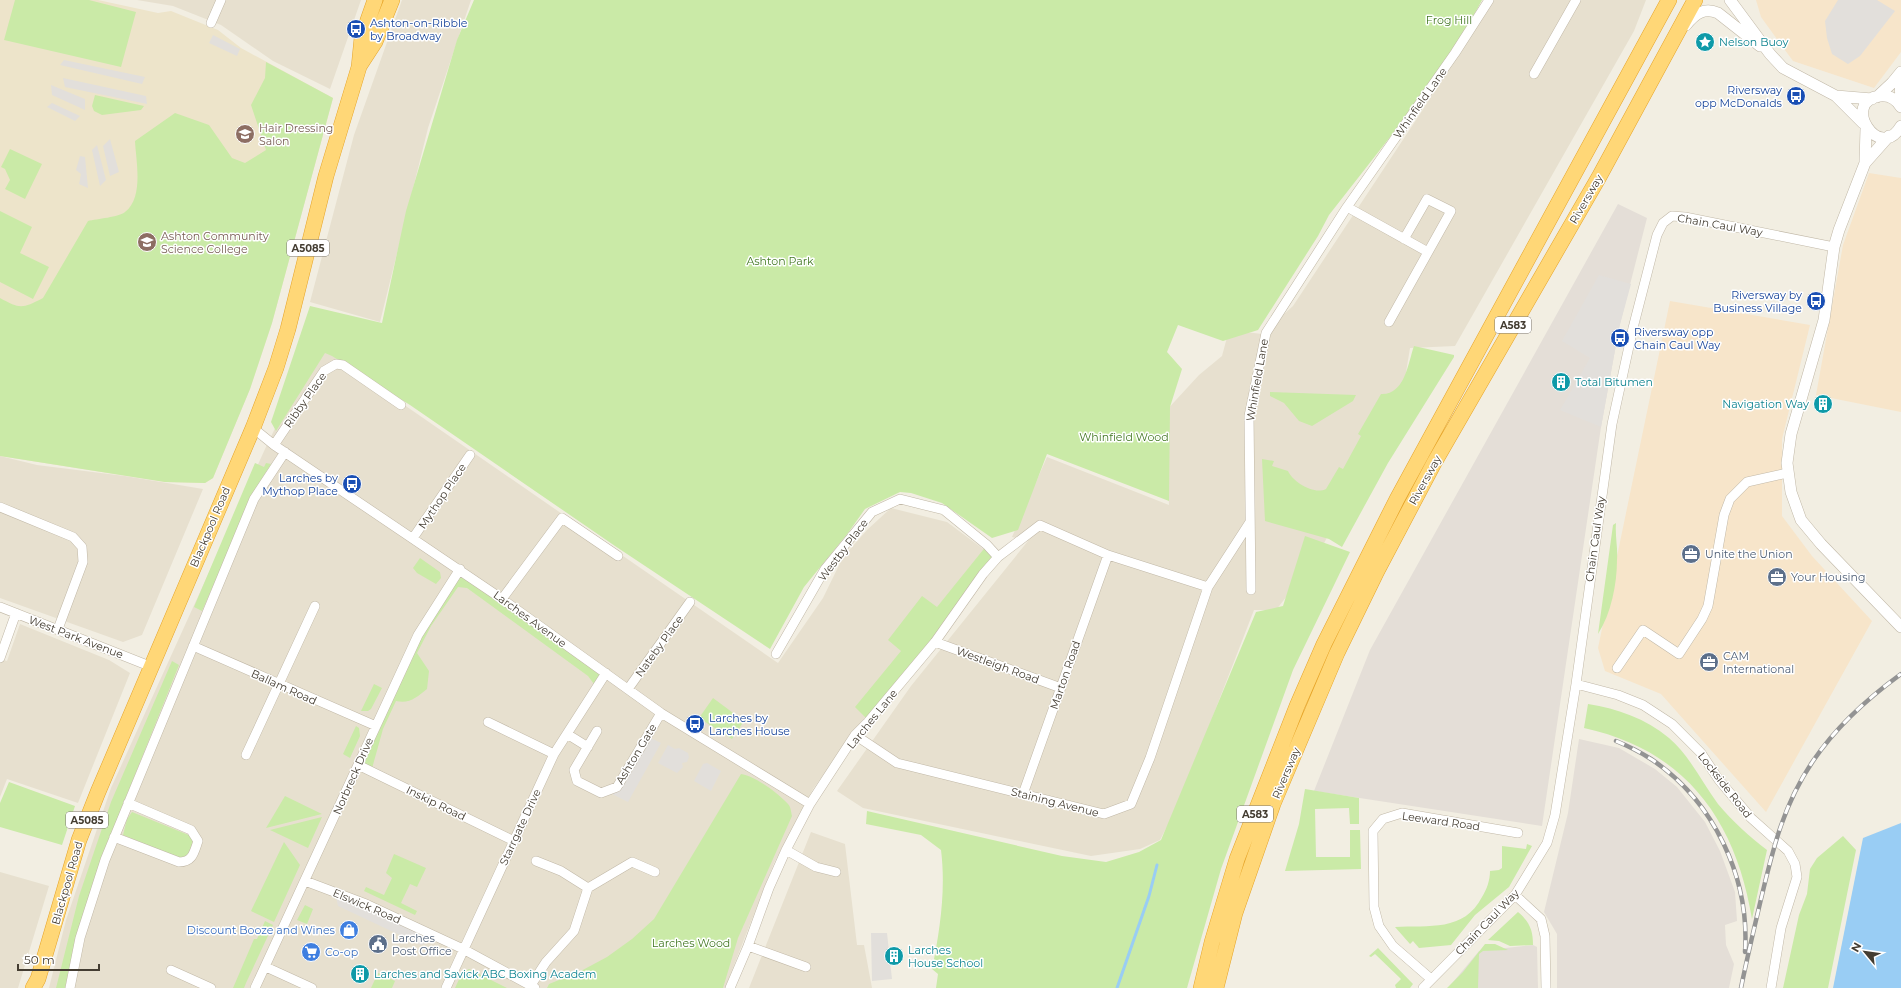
<svg xmlns="http://www.w3.org/2000/svg" width="1901" height="988" font-family="Montserrat,sans-serif">
  <style>
    .residential { fill: #e7e0cf }
    .commercial { fill: #f7e5ca }
    .industrial { fill: #e4ded7 }
    .education { fill: #ede4ca }
    .green { fill: #caeaa7 }
    .parking { fill: #e2dfdb }
    .water { fill: #99cdf4 }
    .lines { fill: none; stroke-linecap: round; stroke-linejoin: round }
    .stream { stroke: #99cdf4; stroke-width: 3 }
    .minor-casing { stroke: #c1b8a7; stroke-width: 10 }
    .tertiary-casing { stroke: #c1b8a7; stroke-width: 12 }
    .trunk-casing { stroke: #e6a428; stroke-width: 16 }
    .minor { stroke: #fff; stroke-width: 9 }
    .tertiary { stroke: #fff; stroke-width: 11 }
    .trunk { stroke: #ffd777; stroke-width: 15 }
    .rail-casing { stroke: #939393; stroke-width: 4.5 }
    .rail { stroke: #fff; stroke-width: 3; stroke-dasharray: 9; stroke-linecap: butt }
    .labels { text-anchor: middle; stroke-width: 3; stroke-linejoin: round; paint-order: stroke }
    .shield { fill: #fff; stroke: #7c7770; stroke-width: 1 }
    .shield-label { font-size: 10px; font-weight: bold; fill: #443d32 }
    .park-label { font-size: 11px; fill: #427823; stroke: #fff }
    .transit-label { font-size: 11px; fill: #164399; stroke: #fff; text-anchor: start }
    .culture-label { font-size: 11px; fill: #0d838f; stroke: #fff; text-anchor: start }
    .street-label { font-size: 11px; fill: #443d32; stroke: #fff }
    .education-label { font-size: 11px; fill: #785e54; stroke: #fff; text-anchor: start }
    .service-label { font-size: 11px; fill: #4e5e75; stroke: #fff; text-anchor: start }
    .shop-label { font-size: 11px; fill: #366cbe; stroke: #fff; text-anchor: end }
  </style>
  <rect width="100%" height="100%" fill="#f2eee2"/>
  <path class="residential" d="M137,0H361L330,89L273,61L221,25L173,6Z
    M402,0H471L428,128L380,322L310,302L354,135Z
    M1492,0H1646L1634,31L1455,346L1410,348L1401,403L1372,449L1316,559L1276,610H1254L1180,801L1160,840L1140,849L1091,856L863,808L837,791L911,686L1028,541L1012,537L1047,457L1169,505L1164,413L1199,375L1222,356L1229,330L1262,334L1293,306L1422,111Z
    M316,344L778,663L823,598L843,557L868,529L891,508L947,522L994,557L862,721L813,789L774,863L725,988H49L66,920L111,788L265,449Z
    M0,456L37,465L125,476L203,489L142,635L123,642L0,598Z
    M20,624L109,660L130,673L78,803L7,779L0,797V659L7,661Z
    M811,832L845,844L857,945H864L872,988H749Z
    M0,872L49,886L18,988H0Z"/>
  <path class="commercial" d="M1756,0H1901V52L1874,88L1793,61L1761,17Z
    M1869,173L1901,178V412L1816,395L1843,245Z
    M1670,301L1810,325L1782,439V516L1812,556L1872,621L1766,812L1661,694L1605,671L1598,648Z"/>
  <path class="industrial" d="M1618,204L1647,218L1619,328L1601,427L1542,826L1314,791L1370,650Z
    M1579,739L1619,748L1655,769L1677,787L1705,822L1720,851L1735,892L1737,921L1725,925L1726,945L1734,964L1729,988H1557V934L1544,912L1568,813Z
    M1533,945L1537,947L1538,988H1448L1479,951Z"/>
  <path class="education" d="M0,0H98L158,13L171,11L218,30L241,48L333,98L272,323L250,389L213,478L205,483L165,482L0,456Z"/>
  <path class="green" d="M15,0H89L136,12L121,67L4,40Z
    M474,0H1482L1448,63L1329,215L1318,236L1258,330L1223,341L1178,325L1167,352L1182,369L1170,407L1169,501L1047,454L1018,530L992,538L942,503L911,493L900,492L865,509L848,533L804,587L770,649L615,546L410,405L332,356L325,353L276,431L271,422L310,306L382,323L406,211L457,40Z
    M266,62L333,98L272,323L250,389L213,478L205,483L165,482L0,456V298C20,309 22,309 43,298L88,221C97,219 119,217 125,212C144,197 136,162 135,141L175,113L209,125L232,158L245,163L266,150L251,105L265,78Z
    M95,95L144,106L141,110L102,115L94,111L92,106Z
    M10,149L42,164L25,199L5,189L10,180L5,169L1,167Z
    M0,211L32,227L20,253L49,267L33,299L0,282Z
    M1414,346L1454,355V357L1388,463L1342,547L1329,539L1265,521L1262,459L1274,461L1272,466L1288,471C1293,482 1314,495 1326,489L1339,467L1343,469L1361,436L1358,434L1381,394C1405,395 1408,363 1414,346Z
    M1270,392L1356,395L1353,401L1312,426L1299,421L1284,403L1270,396Z
    M255,463L264,467L266,463L271,464L256,488L202,611L194,607Z
    M1616,523C1615,537 1618,548 1617,560C1617,584 1611,614 1598,634L1613,525Z
    M1305,536L1350,552L1293,670L1221,869L1187,988H936L938,974L932,969C940,930 946,890 941,850L921,835L866,824L867,811L1062,856L1106,862L1139,852L1161,840L1256,612L1283,606Z
    M987,545L998,557L869,721L855,707L901,651L888,640L922,596L937,607Z
    M420,558L440,572L441,578L436,584L417,573L413,568Z
    M460,569L606,673L597,688L588,676L467,588L458,587L431,626L417,653L429,671L427,689C417,697 410,704 396,701L383,729L371,772L358,765L418,635Z
    M172,661L179,665L108,842L79,931L65,988H56L79,896L111,802Z
    M374,684L382,688L371,709L368,711H361Z
    M713,698L744,721L732,739L699,718Z
    M1588,704C1618,709 1645,718 1669,738C1689,755 1702,782 1718,804C1732,821 1750,837 1767,850L1752,919C1736,821 1686,750 1584,728Z
    M356,726L359,728L360,736L350,758L343,754Z
    M741,774C755,776 778,793 788,804C791,807 791,812 792,816L738,938L723,988H547L549,984L579,972L607,957L632,939L654,919Z
    M9,782L75,806L62,845L0,827V803Z
    M1305,789L1359,798V824H1350L1349,808L1315,809L1316,857H1350V830H1360L1361,869L1285,871L1299,824Z
    M285,796L322,814L266,828Z
    M132,812L191,836L193,842L187,857L182,859L123,835L127,819Z
    M322,817L308,848L270,830Z
    M1843,836L1856,850L1828,988H1783L1799,915L1807,894L1810,869L1817,858Z
    M284,842L300,865L274,922L251,911Z
    M1527,844L1532,846L1509,887L1475,915L1451,945L1419,948L1413,941L1410,944L1395,927C1429,925 1464,932 1482,897C1487,889 1490,880 1490,871L1499,870L1502,868V846L1526,849Z
    M394,854L426,868L417,887L410,884L401,903L417,911L415,915L364,891L366,887L384,895L392,878L386,873Z
    M305,905L313,909L307,924L297,920Z
    M1518,912C1530,922 1533,931 1533,945L1510,946L1499,941L1488,940Z
    M265,921L273,925L246,983L244,988H233L254,939H257Z
    M1485,944H1495L1508,950L1483,951L1479,954L1478,988H1447L1463,972Z
    M1378,948L1413,984L1410,988H1396L1395,985L1401,979L1375,954L1371,957L1369,956Z
    M469,969L507,988H455L462,973Z
    M378,973L395,981L392,988H371Z"/>
  <path class="parking" d="M1838,0H1877L1895,11L1860,56L1848,64L1832,54L1827,38L1825,21Z
    M213,35L240,49L237,56L209,43Z
    M64,60L145,77L142,84L60,65Z
    M63,78L146,96L147,104L65,87Z
    M51,85L85,99V110L52,95Z
    M52,103L80,116L75,121L47,107Z
    M110,139L119,172L110,176L103,146Z
    M97,145L106,180L100,186L92,150Z
    M80,156L85,157L88,188L79,184L81,174L76,170Z
    M1599,275L1631,284L1619,328L1601,427L1560,410L1590,358L1562,341Z
    M647,736L661,743L628,802L606,791L617,787Z
    M668,745L675,749L679,748L688,753L689,757L687,762L682,763L683,767L677,773L658,763Z
    M707,763L721,771L711,791L694,781L703,764Z
    M335,892L429,933L425,943L421,945L338,906Z
    M871,933H887L892,979L872,981Z"/>
  <path class="water" d="M1901,823V988H1833L1863,838Z"/>
  <g class="lines">
    <path class="stream" d="M1117,988L1149,896L1157,865"/>
    <g class="minor-casing">
      <path id="minor" d="M211,23L221,0
        M1534,74L1576,0
        M1347,207L1428,252
        M1389,322L1451,211L1427,199L1404,239
        M253,428L274,445L502,599L661,713L810,804
        M274,445L324,371L336,364L343,365L401,405
        M0,507L73,537L82,547L83,562L58,629
        M413,538L470,455
        M1251,590L1249,416L1266,333L1347,207L1455,53L1489,0
        M502,599L562,518L618,556
        M0,607L152,667
        M935,642L1061,688
        M193,646L376,726
        M776,654L825,569L872,512L900,499L944,510L987,545L998,557
        M0,658L16,613
        M1617,668L1643,630L1679,654L1702,619L1708,606L1724,515L1730,499L1747,482L1787,473
        M1576,684L1618,695L1643,705L1672,724L1701,753L1719,780L1751,818L1788,851L1795,864L1797,877L1781,928L1771,988
        M628,689L690,602
        M488,722L554,754
        M597,731L574,770L577,781L601,793L617,787L661,713
        M567,734L588,747
        M855,735L897,763L1104,814L1131,804L1150,758L1208,587
        M246,755L315,606
        M358,765L514,841
        M1023,794L1108,555
        M114,837L179,862C193,862 194,852 198,841L191,830L128,803
        M786,850L816,867L836,872
        M536,861L561,871L588,888L632,862L655,872
        M305,881L366,904L463,949L535,988
        M1515,895L1541,919L1545,936L1546,988
        M748,946L806,967
        M266,967L312,988
        M171,970L211,988
        M1431,979L1393,946L1379,926L1374,907L1373,831L1383,819L1402,813L1518,833
        M531,985L546,962L574,931L588,888
        M70,988L80,938L105,860L254,499L285,452
        M255,988L418,635L460,569
        M446,988L554,754L606,673
        M730,988L748,946L769,888L786,850L810,804L855,735L868,722L935,642L983,574L998,557L1040,525L1108,555L1208,587L1250,522
        M1423,988L1515,895L1547,843L1555,815L1576,684L1612,424L1633,328L1657,235L1663,223L1672,216L1685,217L1834,247"/>
    </g>
    <g class="tertiary-casing">
      <path id="tertiary" d="M1730,0L1770,54L1783,68L1836,96L1863,123
        M1686,25C1695,14 1704,7 1718,13L1760,46
        M1900,75L1901,106
        M1836,96L1872,99
        M1877,97L1892,83L1901,72
        M1901,107C1896,99 1889,95 1880,96C1840,101 1879,164 1901,126
        M1889,136L1865,163L1839,230L1834,247L1824,320L1791,434L1787,463L1791,492L1801,520L1821,544L1901,627
        M1865,162L1866,129"/>
    </g>
    <g class="trunk-casing">
      <path id="trunk" d="M360,65L375,42L392,0
        M33,988L38,979L79,840L98,792L253,428L276,368L288,329L326,176L359,67L362,37L375,0
        M1201,988L1212,942L1237,859L1297,706L1324,644L1397,499L1669,0
        M1216,988L1235,913L1273,804L1337,653L1377,571L1434,463L1599,177L1695,0"/>
    </g>
    <use href="#minor" class="minor"/>
    <use href="#tertiary" class="tertiary"/>
    <use href="#trunk" class="trunk"/>
    <g class="rail-casing">
      <path id="rail" d="M1616,741C1628,746 1640,752 1651,759C1714,801 1750,878 1745,952
        M1741,988C1747,958 1754,929 1761,899C1773,849 1783,805 1813,761C1836,727 1868,698 1901,674"/>
    </g>
    <use href="#rail" class="rail"/>
  </g>
  <defs>
    <g id="bus-disc" transform="scale(1)"><circle r="9.5" fill="#1a4fb4" stroke="#fff"/><path d="M-5-6H5V4H4V6H2V4H-2V6H-4V4H-5ZM-3.5-4V0h7V-4ZM-3.5 1.2v1.5H-2V1.2ZM2 1.2v1.5H3.5V1.2Z" fill="#fff"/></g>
    <g id="sight-disc" transform="scale(1)"><circle r="9.5" fill="#0f9aa8" stroke="#fff"/><path d="M0-6L1.8-2.2L6-1.7L2.9 1.2L3.7 5.4L0 3.3L-3.7 5.4L-2.9 1.2L-6-1.7L-1.8-2.2Z" fill="#fff"/></g>
    <g id="school-disc" transform="scale(1)"><circle r="9.5" fill="#8d6e63" stroke="#fff"/><path d="M0-5L7-2L0 1L-7-2ZM-4 1L0 2.5L4 1V4Q0 6-4 4Z" fill="#fff"/></g>
    <g id="building-disc" transform="scale(1)"><circle r="9.5" fill="#0f9aa8" stroke="#fff"/><path d="M-4-6H4V6H1V3H-1V6H-4ZM-2.5-4.3h1.7v1.8h-1.7ZM.8-4.3h1.7v1.8H.8ZM-2.5-1h1.7V.8h-1.7ZM.8-1h1.7V.8H.8Z" fill="#fff"/></g>
    <g id="office-disc" transform="scale(1)"><circle r="9.5" fill="#5c6f8a" stroke="#fff"/><path d="M-6-3h4V-5.5h4V-3h4V5H-6ZM-1-4.5V-3h2v-1.5ZM-6 0V1H6V0Z" fill="#fff"/></g>
    <g id="shop-disc" transform="scale(1)"><circle r="9.5" fill="#3f7fe0" stroke="#fff"/><path d="M-5-2.5h2.3a2.7 3.5 0 0 1 5.4 0H5L5.5 6h-11ZM-1.5-2.5h3a1.5 2.3 0 0 0-3 0Z" fill="#fff"/></g>
    <g id="civic-disc" transform="scale(1)"><circle r="9.5" fill="#5c6f8a" stroke="#fff"/><path d="M-.6-6.5H3V-4.5H.6V-3L4-1V1h2V6H-6V1h2V-1L-.6-3ZM-1.2 2.5V6h2.4V2.5Z" fill="#fff"/></g>
    <g id="supermarket-disc" transform="scale(1)"><circle r="9.5" fill="#3f7fe0" stroke="#fff"/><path d="M-6-5.5h2.5l.6 2H6L4.5 2H-2.5L-4.4-4H-6ZM-1.5 3.2a1.3 1.3 0 1 0 .1 0ZM3 3.2a1.3 1.3 0 1 0 .1 0Z" fill="#fff"/></g>
  </defs>
  <g fill-rule="evenodd">
    <use href="#bus-disc" x="356" y="29"/>
    <use href="#sight-disc" x="1705" y="42"/>
    <use href="#bus-disc" x="1796" y="96"/>
    <use href="#school-disc" x="245" y="134"/>
    <use href="#school-disc" x="147" y="242"/>
    <use href="#bus-disc" x="1816" y="301"/>
    <use href="#bus-disc" x="1620" y="338"/>
    <use href="#building-disc" x="1561" y="382"/>
    <use href="#building-disc" x="1823" y="404"/>
    <use href="#bus-disc" x="352" y="484"/>
    <use href="#office-disc" x="1691" y="554"/>
    <use href="#office-disc" x="1777" y="577"/>
    <use href="#office-disc" x="1709" y="662"/>
    <use href="#bus-disc" x="695" y="724"/>
    <use href="#shop-disc" x="349" y="930"/>
    <use href="#civic-disc" x="378" y="944"/>
    <use href="#supermarket-disc" x="311" y="952"/>
    <use href="#building-disc" x="894" y="956"/>
    <use href="#building-disc" x="360" y="974"/>
  </g>
  <g class="labels">
    <g class="shield">
      <rect x="287" y="240" width="42" height="16" rx="3"/>
      <rect x="1495" y="317" width="36" height="16" rx="3"/>
      <rect x="1237" y="806" width="36" height="16" rx="3"/>
      <rect x="66" y="812" width="42" height="16" rx="3"/>
    </g>
    <g class="shield-label">
      <text x="308" y="252">A5085</text>
      <text x="1513" y="329">A583</text>
      <text x="1255" y="818">A583</text>
      <text x="87" y="824">A5085</text>
    </g>
    <g class="park-label">
      <text x="1449" y="24">Frog Hill</text>
      <text x="780" y="265">Ashton Park</text>
      <text x="1124" y="441">Whinfield Wood</text>
      <text x="691" y="947">Larches Wood</text>
    </g>
    <g class="transit-label">
      <text x="370" y="27">Ashton-on-Ribble<tspan x="370" dy="13">by Broadway</tspan></text>
      <text x="1782" y="94" text-anchor="end">Riversway<tspan x="1782" dy="13">opp McDonalds</tspan></text>
      <text x="1802" y="299" text-anchor="end">Riversway by<tspan x="1802" dy="13">Business Village</tspan></text>
      <text x="1634" y="336">Riversway opp<tspan x="1634" dy="13">Chain Caul Way</tspan></text>
      <text x="338" y="482" text-anchor="end">Larches by<tspan x="338" dy="13">Mythop Place</tspan></text>
      <text x="709" y="722">Larches by<tspan x="709" dy="13">Larches House</tspan></text>
    </g>
    <g class="culture-label">
      <text x="1719" y="46">Nelson Buoy</text>
      <text x="1575" y="386">Total Bitumen</text>
      <text x="1809" y="408" text-anchor="end">Navigation Way</text>
      <text x="908" y="954">Larches<tspan x="908" dy="13">House School</tspan></text>
      <text x="374" y="978">Larches and Savick ABC Boxing Academ</text>
    </g>
    <g class="street-label">
      <text transform="translate(1420 103) rotate(-55)" y="4">Whinfield Lane</text>
      <text transform="translate(1586 199) rotate(-60)" y="4">Riversway</text>
      <text transform="translate(1720 225) rotate(10)" y="4">Chain Caul Way</text>
      <text transform="translate(1257 380) rotate(-80)" y="4">Whinfield Lane</text>
      <text transform="translate(305 400) rotate(-55)" y="4">Ribby Place</text>
      <text transform="translate(1425 480) rotate(-61)" y="4">Riversway</text>
      <text transform="translate(442 496) rotate(-56)" y="4">Mythop Place</text>
      <text transform="translate(210 527) rotate(-67)" y="4">Blackpool Road</text>
      <text transform="translate(1595 539) rotate(-82)" y="4">Chain Caul Way</text>
      <text transform="translate(843 550) rotate(-53)" y="4">Westby Place</text>
      <text transform="translate(530 619) rotate(36)" y="4">Larches Avenue</text>
      <text transform="translate(76 637) rotate(21)" y="4">West Park Avenue</text>
      <text transform="translate(659 646) rotate(-54)" y="4">Nateby Place</text>
      <text transform="translate(998 665) rotate(20)" y="4">Westleigh Road</text>
      <text transform="translate(1065 675) rotate(-71)" y="4">Marton Road</text>
      <text transform="translate(284 687) rotate(24)" y="4">Ballam Road</text>
      <text transform="translate(872 719) rotate(-51)" y="4">Larches Lane</text>
      <text transform="translate(636 754) rotate(-59)" y="4">Ashton Gate</text>
      <text transform="translate(1286 773) rotate(-67)" y="4">Riversway</text>
      <text transform="translate(353 776) rotate(-66)" y="4">Norbreck Drive</text>
      <text transform="translate(1725 785) rotate(52)" y="4">Lockside Road</text>
      <text transform="translate(1055 802) rotate(14)" y="4">Staining Avenue</text>
      <text transform="translate(436 803) rotate(26)" y="4">Inskip Road</text>
      <text transform="translate(1441 821) rotate(8)" y="4">Leeward Road</text>
      <text transform="translate(520 827) rotate(-65)" y="4">Starrgate Drive</text>
      <text transform="translate(67 883) rotate(-74)" y="4">Blackpool Road</text>
      <text transform="translate(367 906) rotate(23)" y="4">Elswick Road</text>
      <text transform="translate(1487 922) rotate(-46)" y="4">Chain Caul Way</text>
    </g>
    <g class="education-label">
      <text x="259" y="132">Hair Dressing<tspan x="259" dy="13">Salon</tspan></text>
      <text x="161" y="240">Ashton Community<tspan x="161" dy="13">Science College</tspan></text>
    </g>
    <g class="service-label">
      <text x="1705" y="558">Unite the Union</text>
      <text x="1791" y="581">Your Housing</text>
      <text x="1723" y="660">CAM<tspan x="1723" dy="13">International</tspan></text>
      <text x="392" y="942">Larches<tspan x="392" dy="13">Post Office</tspan></text>
    </g>
    <g class="shop-label">
      <text x="335" y="934">Discount Booze and Wines</text>
      <text x="325" y="956" text-anchor="start">Co-op</text>
    </g>
  </g>
  <g transform="translate(1865 952) rotate(299)" stroke="#ffffff" stroke-width="3" paint-order="stroke">
  <path d="M0-3L7 15L0 10L-7 15Z" fill="#443d32"/>
  <text y="-6" font-size="11" font-weight="bold" text-anchor="middle" fill="#443d32">N</text>
  </g>
  <path d="M18 964v6h81v-6" fill="none" stroke="#443d32" stroke-width="2"/>
  <text x="24" y="964" font-size="12" fill="#443d32" stroke="#ffffff" stroke-width="3" paint-order="stroke">50 m</text>
</svg>
